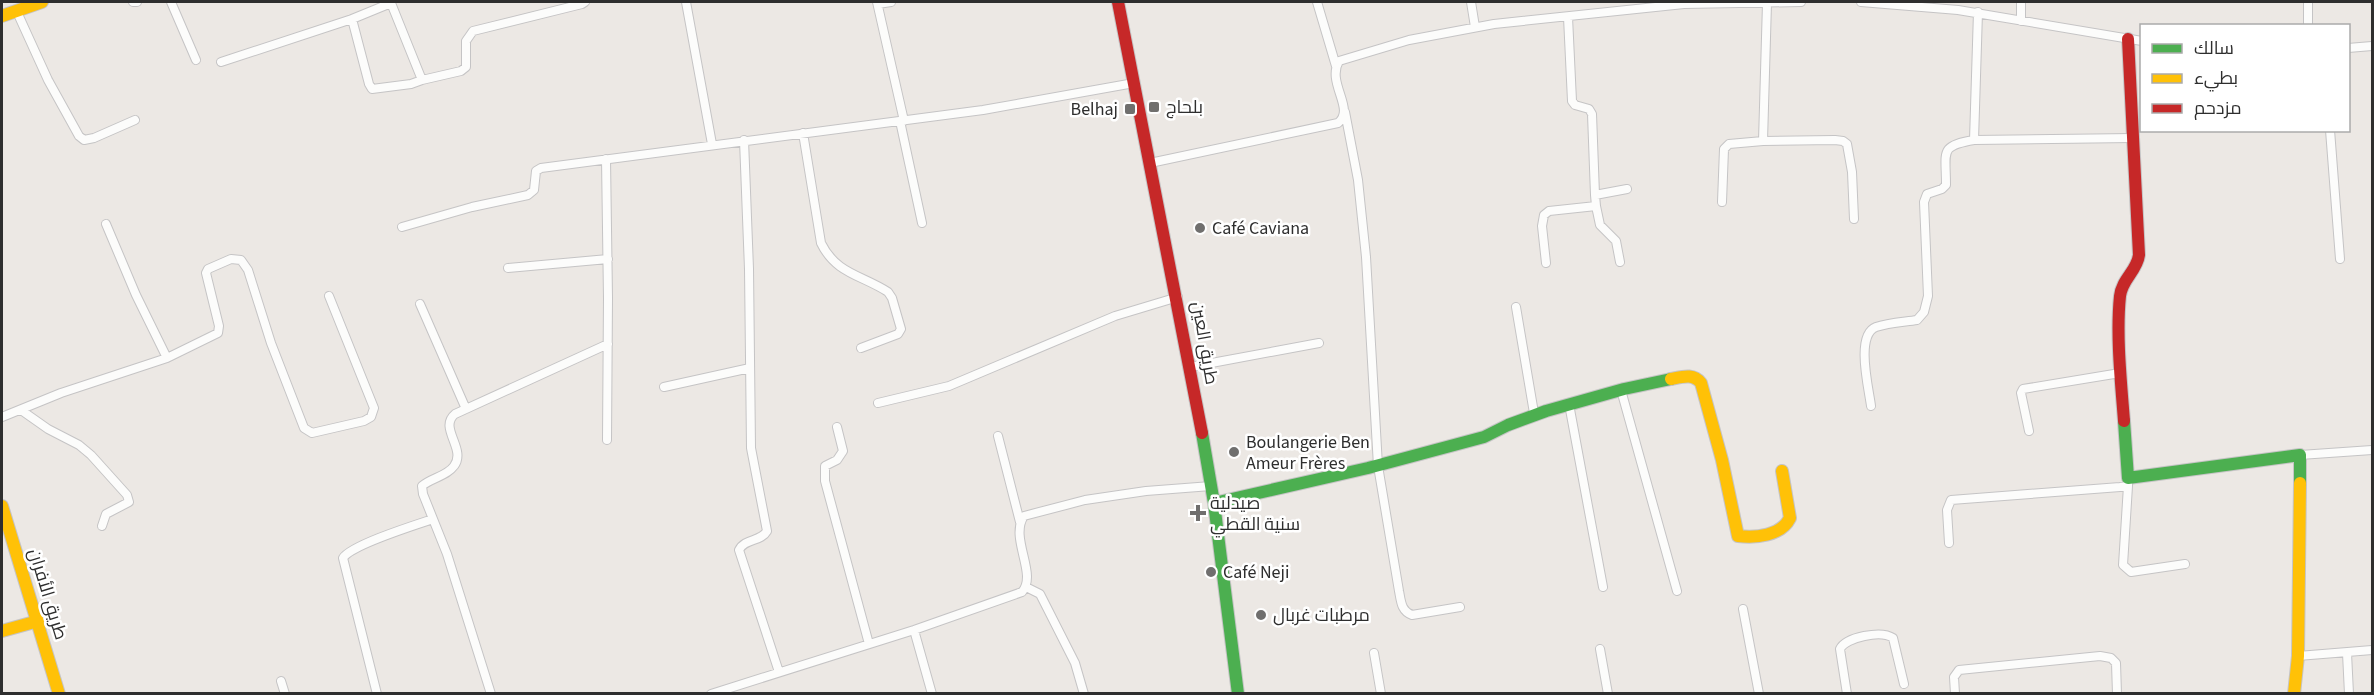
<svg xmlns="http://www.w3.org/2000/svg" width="2374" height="695" font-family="'Source Sans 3',Cairo,sans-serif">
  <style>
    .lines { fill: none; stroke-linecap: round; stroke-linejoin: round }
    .street-casing { stroke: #c5c4c5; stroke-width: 10 }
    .fast-casing { stroke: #c5c4c5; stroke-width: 14 }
    .slow-casing { stroke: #c5c4c5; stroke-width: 14 }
    .jam-casing { stroke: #c5c4c5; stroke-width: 14 }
    .street { stroke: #fcfcfb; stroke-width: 8 }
    .fast { stroke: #4caf50; stroke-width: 12 }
    .slow { stroke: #ffc107; stroke-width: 12 }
    .jam { stroke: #c62828; stroke-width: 12 }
    .poi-dot { fill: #706f6e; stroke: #fff; stroke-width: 2 }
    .labels { text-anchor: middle; stroke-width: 5; stroke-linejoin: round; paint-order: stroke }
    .poi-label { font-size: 18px; fill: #2e2e2e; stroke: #fff; text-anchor: start }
    .street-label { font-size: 18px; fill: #2e2e2e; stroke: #fff }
  </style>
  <rect width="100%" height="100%" fill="#ece8e4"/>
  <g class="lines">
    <g class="street-casing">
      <path id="street" d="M133,2H137
        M171,2L196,60
        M391,2V3L422,80L411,84L372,89L369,84L352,19L391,3
        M686,2L712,144
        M877,2L904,121
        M1317,2L1336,66
        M1471,2L1475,27
        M1861,2L1958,10L2142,41
        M878,4L891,2
        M17,12L48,80L79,136L84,140L94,138L135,120
        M1568,17L1572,101L1575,105L1589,109L1592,114L1595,195L1627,189
        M2021,21V2
        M2308,26V2
        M2348,48L2372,46
        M221,62L352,19
        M422,80L461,71L466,67V41L473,31L582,4L585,2
        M1345,112L1358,180L1366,257L1378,466L1399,591C1401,601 1401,611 1412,615L1460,607
        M900,121L922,223
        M2330,130L2340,259
        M803,133L821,243C836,274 862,275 888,292L892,298L901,329L898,334L861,348
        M744,140L749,269L751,448L767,531C761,542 745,538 739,550L779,672
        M1974,140L2133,138
        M1763,141L1835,140L1843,141L1847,144L1852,172L1854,219
        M606,159L608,298L607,440
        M1150,163L1338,123C1356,109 1326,83 1339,61L1409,40L1494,24L1684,4L1801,2
        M1722,202L1724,149L1729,144L1763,141L1767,3
        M1596,206L1600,225L1616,241L1620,262
        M106,224L136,295L167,358
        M402,227L472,207L528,195L534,190L536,171L541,168L983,110L1134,83
        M1546,263L1542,226L1544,215L1549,211L1596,206L1595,195
        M508,268L608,259
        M420,304L466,409
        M1516,307L1534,413
        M1190,367L1319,343
        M664,387L750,368
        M1621,390L1677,591
        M878,403L949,386L1115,316L1178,297
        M1569,404L1603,587
        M1871,406C1869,389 1855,335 1876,327C1888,323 1904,322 1917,320L1924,312L1928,296L1924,202L1927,194L1942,189L1946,185C1946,151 1939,146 1974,140L1978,12
        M21,410L48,429L79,445L91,455L127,495L129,502L106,514L102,526
        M2,417L61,393L167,358L218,333L219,326L206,273L208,269L231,259L241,260L248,270L271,343L304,428L312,433L364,421L371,417L374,408L329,296
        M837,427L843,451L837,460L825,466V481L869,644
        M2029,431L2021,393L2023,389L2120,373
        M998,436L1020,522
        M2300,455L2372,450
        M2128,486L2123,565L2131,572L2185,564
        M1949,543L1947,510L1951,500L2120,487L2128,486V478
        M1026,587L1040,594L1075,663L1084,694
        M1743,609L1759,694
        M914,630L932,694
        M1600,649L1608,694
        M1374,653L1381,694
        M2347,653L2349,694
        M2298,656L2372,650
        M281,681L285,694
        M377,694L343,558C351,545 415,525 433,519
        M491,694L447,554L423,494L422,486C431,478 447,476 454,466C467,449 438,428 455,414L608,344
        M711,694L914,630L1022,592C1038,574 1009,538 1024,516L1085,500L1146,491L1211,486
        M1847,694L1840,649C1846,637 1881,630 1893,638L1904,684
        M1955,694L1954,677L1959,670L2100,656L2111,658L2116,663L2117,694"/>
    </g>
    <g class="fast-casing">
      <path id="fast" d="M2124,421L2128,478L2300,455V483
        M1202,433L1214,503L1238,694
        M1214,503L1368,468L1484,437L1508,425L1546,411L1624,389L1671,379"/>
    </g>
    <g class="slow-casing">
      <path id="slow" d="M2,16L42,2
        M1671,379C1682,377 1693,373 1701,383L1722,460L1738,536C1756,538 1781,536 1790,518L1782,471
        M2,506L59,694
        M2,631L38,621
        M2294,694L2298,656L2300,483"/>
    </g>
    <g class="jam-casing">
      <path id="jam" d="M1118,2L1202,433
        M2124,421C2121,382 2116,335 2120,296C2122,279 2137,271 2139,255L2128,39"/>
    </g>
    <use href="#street" class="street"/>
    <use href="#fast" class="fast"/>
    <use href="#slow" class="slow"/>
    <use href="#jam" class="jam"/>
  </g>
  <g class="poi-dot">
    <rect x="1148" y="101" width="12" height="12" rx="3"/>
    <rect x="1124" y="103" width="12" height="12" rx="3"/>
    <circle cx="1200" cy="228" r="6"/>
    <circle cx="1234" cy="452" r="6"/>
    <path d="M1195 504h6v6h6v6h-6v6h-6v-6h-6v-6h6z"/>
    <circle cx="1211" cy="572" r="6"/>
    <circle cx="1261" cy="615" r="6"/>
  </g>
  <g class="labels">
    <g class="poi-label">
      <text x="1166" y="113">بلحاج</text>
      <text x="1118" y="115" text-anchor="end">Belhaj</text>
      <text x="1212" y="234">Café Caviana</text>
      <text x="1246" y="448">Boulangerie Ben<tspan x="1246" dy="21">Ameur Frères</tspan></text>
      <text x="1210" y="509">صيدلية<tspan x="1210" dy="21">سنية القطي</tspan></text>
      <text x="1223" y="578">Café Neji</text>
      <text x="1273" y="621">مرطبات غربال</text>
    </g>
    <g class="street-label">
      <text transform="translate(1205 343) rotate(80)" y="6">طريق العين</text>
      <text transform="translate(48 594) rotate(73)" y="6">طريق الأفران</text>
    </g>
  </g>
  <rect width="2374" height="695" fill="none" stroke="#2e2e2e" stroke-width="6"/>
  <rect x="2140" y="24" width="210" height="108" fill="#ffffff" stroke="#ababab" stroke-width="1.5"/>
  <rect x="2152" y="44" width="30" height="9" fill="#4caf50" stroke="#ababab" stroke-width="1.5"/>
  <text x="2194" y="54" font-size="18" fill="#2e2e2e">سالك</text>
  <rect x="2152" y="74" width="30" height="9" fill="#ffc107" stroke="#ababab" stroke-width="1.5"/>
  <text x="2194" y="84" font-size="18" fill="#2e2e2e">بطيء</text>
  <rect x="2152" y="104" width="30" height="9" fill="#c62828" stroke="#ababab" stroke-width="1.5"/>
  <text x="2194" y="114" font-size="18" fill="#2e2e2e">مزدحم</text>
</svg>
